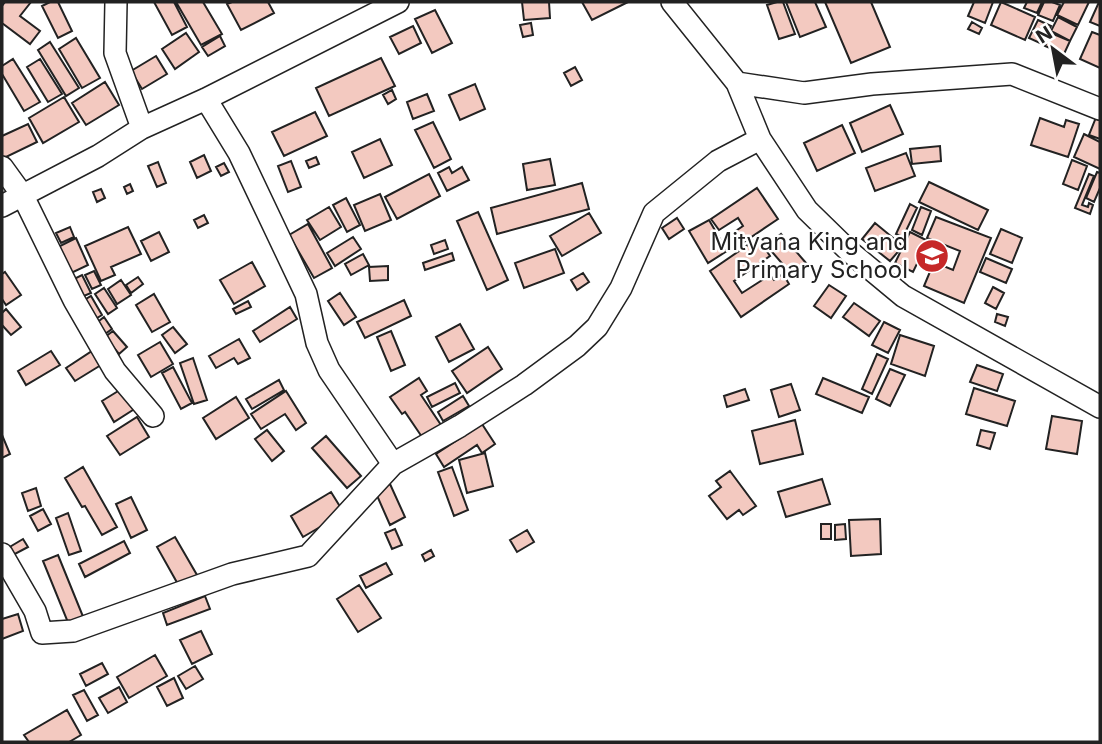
<svg xmlns="http://www.w3.org/2000/svg" width="1102" height="744" font-family="Inter,sans-serif">
  <style>
    .building { fill: #f3c9c0; stroke: #222; stroke-width: 2 }
    .lines { fill: none; stroke-linecap: round; stroke-linejoin: round }
    .minor-casing { stroke: #222; stroke-width: 24 }
    .minor { stroke: #fff; stroke-width: 21 }
    .labels { text-anchor: middle; stroke-width: 5; stroke-linejoin: round; paint-order: stroke }
    .poi-label { font-size: 24px; fill: #222; stroke: #fff; text-anchor: end }
  </style>
  <rect width="100%" height="100%" fill="#fff"/>
  <path class="building" d="M5,2H31L20,16L40,31L30,44L2,23V6Z
    M50,2H58L72,31L58,38L42,6Z
    M154,2H174L187,27L172,35Z
    M176,2H203L222,34L201,45Z
    M232,2H268L274,13L241,30L227,4Z
    M522,2H549L550,18L524,20Z
    M582,2H628L592,20Z
    M777,2H783L795,34L779,39L767,5Z
    M786,2H815L826,27L800,37Z
    M825,2H871L890,47L851,63Z
    M974,2H993L985,23L968,16Z
    M1001,2L1035,17L1025,40L991,25Z
    M1027,2H1042L1037,13L1024,8Z
    M1044,2H1052L1060,5L1053,21L1038,15Z
    M1064,2H1089L1078,25L1057,15Z
    M1099,2L1100,3V26L1090,22Z
    M435,10L452,43L432,53L415,19Z
    M1058,17L1077,27L1070,41L1051,31Z
    M1038,20L1051,26L1042,44L1029,38Z
    M972,22L982,28L979,34L968,29Z
    M531,23L533,35L523,37L520,25Z
    M413,26L421,43L399,54L390,37Z
    M1092,32L1100,35V68L1080,59Z
    M186,33L199,52L175,69L162,49Z
    M1051,33L1070,41L1064,54L1045,46Z
    M220,36L225,46L208,56L202,47Z
    M76,38L100,78L82,88L59,49Z
    M50,42L79,88L66,96L38,50Z
    M156,56L167,74L142,89L131,71Z
    M381,58L395,86L329,116L316,88Z
    M13,59L40,102L24,111L2,74V66Z
    M40,59L62,94L48,102L27,67Z
    M575,67L582,80L571,86L564,73Z
    M105,82L119,105L86,125L72,103Z
    M475,84L485,109L460,120L449,95Z
    M392,90L396,99L388,104L383,95Z
    M427,94L434,111L413,119L407,102Z
    M64,97L79,122L43,143L29,118Z
    M890,105L903,134L862,152L850,123Z
    M315,112L327,136L284,156L272,132Z
    M1097,115L1100,116V139L1089,135Z
    M1040,118L1064,127L1066,120L1079,124L1068,157L1031,145Z
    M433,122L451,159L434,168L415,130Z
    M28,124L37,142L2,159V136Z
    M842,125L855,153L817,171L804,143Z
    M1084,134L1100,142V169L1074,157Z
    M380,139L392,165L364,178L352,152Z
    M940,146L941,161L912,164L910,149Z
    M906,153L915,176L875,191L866,168Z
    M204,155L211,171L197,178L190,162Z
    M316,157L319,164L309,168L306,161Z
    M550,159L555,185L527,190L523,164Z
    M1072,160L1087,166L1078,190L1063,184Z
    M291,161L301,187L288,192L278,166Z
    M158,162L166,183L157,187L148,166Z
    M224,163L229,172L221,176L216,167Z
    M449,167L452,173L462,167L469,180L447,191L438,173Z
    M1097,172L1100,173V188L1094,202L1086,198Z
    M429,174L440,196L397,219L385,197Z
    M1089,174L1094,176L1082,205L1088,207L1089,203L1093,205L1090,214L1075,208Z
    M929,182L988,210L978,230L919,202Z
    M582,183L589,209L497,234L491,208Z
    M130,184L133,191L127,194L124,187Z
    M757,188L778,219L732,250L724,239L743,226L738,218L719,230L711,219Z
    M101,189L105,198L97,202L93,192Z
    M380,194L391,220L365,231L354,205Z
    M346,198L360,225L347,232L333,205Z
    M910,204L917,208L903,237L896,234Z
    M329,207L341,227L320,240L307,220Z
    M921,207L931,211L922,235L912,230Z
    M478,212L508,280L487,290L457,221Z
    M589,213L601,233L562,256L550,236Z
    M204,215L208,223L198,228L194,220Z
    M936,217L991,238L964,303L924,286L934,262L953,270L960,251L927,238Z
    M677,218L684,229L669,239L662,228Z
    M709,220L727,251L708,263L689,231Z
    M875,223L903,246L890,261L862,239Z
    M308,224L332,268L314,278L289,235Z
    M70,227L74,237L61,243L56,233Z
    M128,227L141,254L111,267L115,275L101,281L85,246Z
    M1001,229L1022,238L1012,263L990,254Z
    M159,232L169,252L151,261L141,241Z
    M910,232L928,241L913,272L895,263Z
    M781,234L806,263L792,275L767,246Z
    M353,237L361,249L335,266L327,253Z
    M76,238L88,265L67,275L54,249Z
    M758,238L770,256L734,281L742,293L770,275L774,280L783,274L789,284L741,317L710,271Z
    M445,240L448,249L434,254L431,245Z
    M555,249L564,273L524,288L515,263Z
    M452,253L454,260L425,270L423,263Z
    M363,254L369,265L351,275L345,264Z
    M986,258L1012,269L1006,283L980,272Z
    M252,262L265,286L234,304L220,280Z
    M388,266V280L370,281L369,267Z
    M94,271L101,285L92,289L85,275Z
    M5,272L21,295L6,305L2,299V274Z
    M583,273L589,282L577,290L571,280Z
    M82,275L91,293L79,298L70,281Z
    M138,277L143,284L131,293L126,285Z
    M121,280L131,295L117,304L108,289Z
    M829,285L846,296L831,318L814,306Z
    M993,287L1004,293L996,309L985,303Z
    M104,288L117,308L108,314L95,294Z
    M340,293L356,317L344,325L328,301Z
    M154,294L170,322L152,332L136,305Z
    M91,296L102,315L92,321L81,302Z
    M404,300L411,316L365,338L357,322Z
    M248,301L251,307L236,314L233,309Z
    M854,303L880,321L869,336L843,317Z
    M290,307L297,319L260,342L253,331Z
    M6,309L21,327L11,335L2,325V313Z
    M997,314L1008,317L1005,326L995,322Z
    M104,317L112,329L102,336L94,325Z
    M884,322L900,330L888,353L872,345Z
    M460,324L474,349L449,362L436,337Z
    M173,327L187,344L175,353L162,335Z
    M113,331L127,347L119,354L105,337Z
    M391,331L405,365L391,371L377,337Z
    M900,335L934,346L925,376L891,364Z
    M239,339L250,358L238,364L234,358L216,368L209,356Z
    M160,342L173,364L151,377L138,355Z
    M488,347L502,369L467,393L452,371Z
    M51,351L60,365L26,385L18,371Z
    M92,351L101,365L75,381L66,368Z
    M877,354L888,359L872,394L862,389Z
    M193,358L207,400L194,404L180,363Z
    M977,365L1003,374L997,391L970,382Z
    M173,367L192,403L181,409L162,373Z
    M890,369L905,375L890,406L876,399Z
    M419,378L427,391L421,395L441,425L422,437L405,412L402,414L390,397Z
    M823,378L869,397L862,413L816,394Z
    M279,380L284,390L252,409L246,399Z
    M455,383L460,393L432,407L427,397Z
    M791,384L800,410L779,417L771,390Z
    M123,388L136,408L114,422L102,401Z
    M974,388L1015,401L1007,426L966,414Z
    M745,389L749,400L727,407L724,396Z
    M286,391L306,423L296,430L285,414L261,429L251,414Z
    M463,396L469,406L443,421L438,412Z
    M236,397L249,418L216,439L203,418Z
    M1052,416L1082,421L1077,454L1046,449Z
    M137,417L149,437L120,455L107,436Z
    M795,420L803,454L760,464L752,431Z
    M482,424L495,444L482,453L477,445L444,467L436,454Z
    M267,430L284,451L272,461L255,439Z
    M981,430L995,433L990,449L977,445Z
    M2,435L10,454L2,458Z
    M326,436L361,476L347,488L312,448Z
    M485,453L493,486L467,493L459,460Z
    M83,467L117,527L102,535L85,506L82,507L65,478Z
    M452,467L468,510L454,516L438,472Z
    M730,471L756,506L743,515L739,510L727,519L709,496L721,487L716,481Z
    M822,479L830,504L786,517L778,492Z
    M390,484L405,517L390,525L375,491Z
    M36,488L41,506L28,511L22,493Z
    M331,492L344,513L303,537L291,516Z
    M131,497L147,530L131,538L116,504Z
    M43,509L51,524L38,531L30,516Z
    M68,513L81,551L69,555L56,518Z
    M880,519L881,554L851,556L849,520Z
    M821,524H831V539H821Z
    M845,524L846,539L835,540V525Z
    M395,529L402,545L392,549L385,533Z
    M527,530L534,542L517,552L510,540Z
    M175,537L197,575L179,586L157,547Z
    M23,539L28,547L13,555L8,548Z
    M124,541L130,553L85,577L79,564Z
    M431,550L434,556L425,561L422,555Z
    M58,555L84,619L69,625L43,561Z
    M386,563L392,574L366,588L360,576Z
    M359,585L381,618L358,632L337,599Z
    M205,596L210,609L167,625L163,613Z
    M18,614L23,631L2,639V619Z
    M201,631L212,654L192,664L180,640Z
    M155,655L167,676L129,698L117,677Z
    M102,663L108,674L86,686L80,674Z
    M195,666L203,679L186,689L178,676Z
    M174,678L183,698L167,706L157,687Z
    M119,687L127,702L108,713L99,698Z
    M84,690L98,715L87,721L73,695Z
    M67,710L81,735L69,742H29L24,735Z"/>
  <g class="lines">
    <g class="minor-casing">
      <path id="minor" d="M116,2L115,53L142,128
        M672,2L737,83L804,93L872,84L1012,74L1100,109
        M760,139L807,210L850,252L903,296L1100,407
        M2,167L23,196L74,300L115,371L153,416
        M2,206L98,156L142,128L206,99L398,2
        M393,464L460,426L524,385L577,346L597,327L621,288L654,213L718,161L760,139L737,83
        M2,554L35,611L42,633L73,631L232,574L308,556L393,464L329,370L317,343L306,294L239,153L206,99"/>
    </g>
    <use href="#minor" class="minor"/>
  </g>
  <defs>
    <g id="school-disc" transform="scale(1.75)"><circle r="9.5" fill="#c62828" stroke="#fff"/><path d="M0-5L7-2L0 1L-7-2ZM-4 1L0 2.5L4 1V4Q0 6-4 4Z" fill="#fff"/></g>
  </defs>
  <g fill-rule="evenodd">
    <use href="#school-disc" x="932" y="256"/>
  </g>
  <g class="labels">
    <g class="poi-label">
      <text x="908" y="250">Mityana King and<tspan x="908" dy="28">Primary School</tspan></text>
    </g>
  </g>
  <rect width="1102" height="744" fill="none" stroke="#222222" stroke-width="7"/>
  <g transform="translate(1053 49) rotate(328)" stroke="#ffffff" stroke-width="5" paint-order="stroke">
  <path d="M0-5L12 26L0 18L-12 26Z" fill="#222222"/>
  <text y="-10" font-size="19" font-weight="bold" text-anchor="middle" fill="#222222">N</text>
  </g>
</svg>
